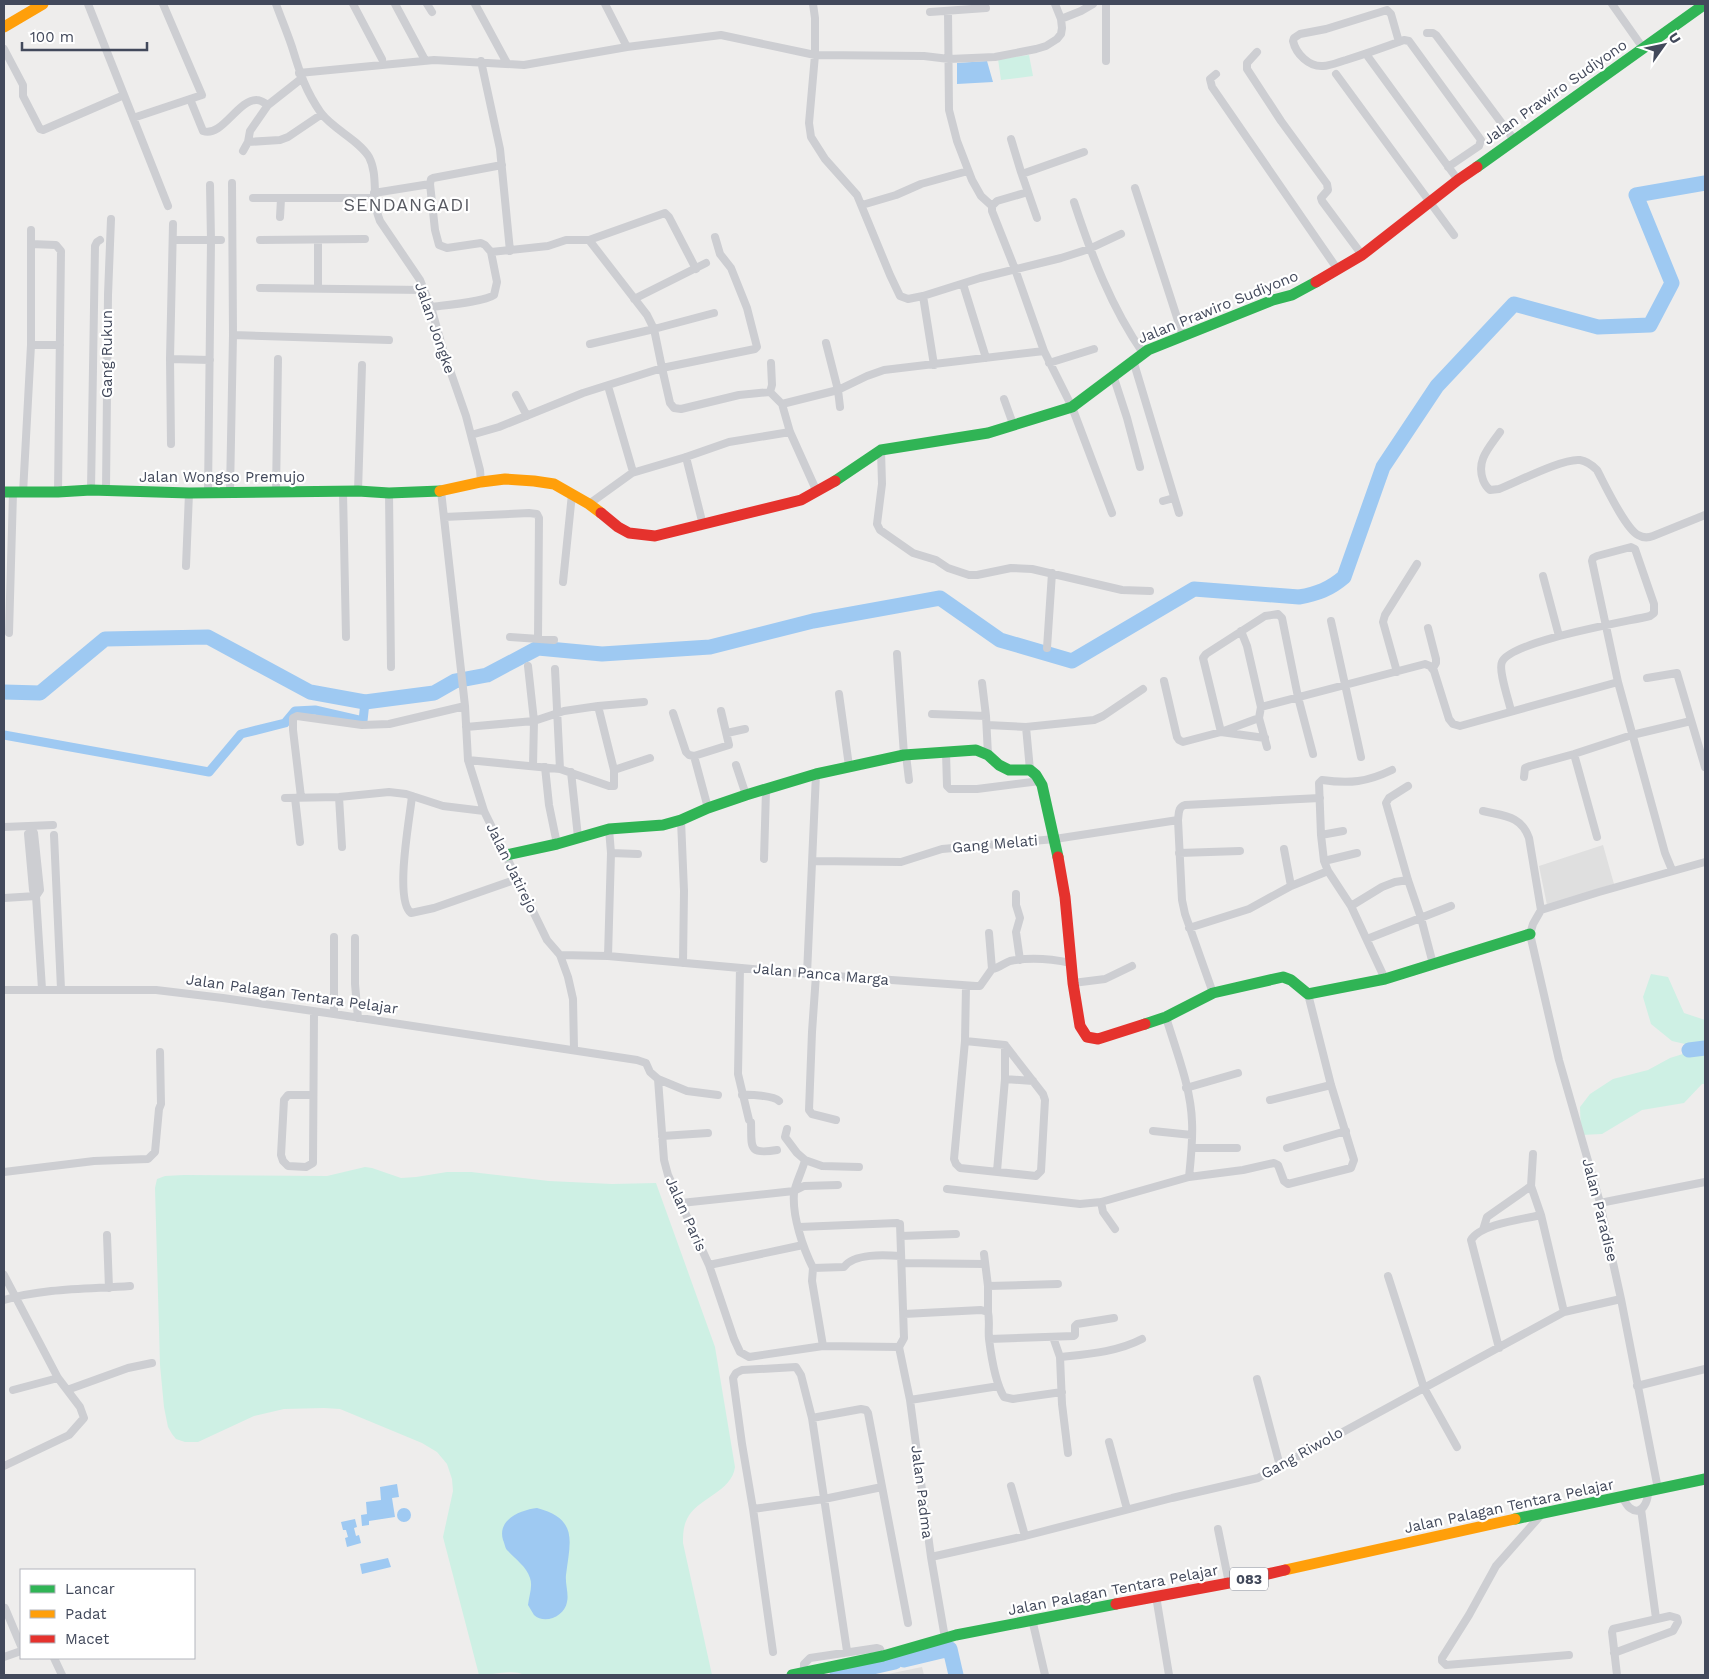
<svg xmlns="http://www.w3.org/2000/svg" width="1709" height="1679" font-family="'Work Sans',sans-serif">
  <style>
    .education { fill: #dfdfdf }
    .green { fill: #cef0e4 }
    .water { fill: #9ec9f2 }
    .lines { fill: none; stroke-linecap: round; stroke-linejoin: round }
    .canal { stroke: #9ec9f2; stroke-width: 9 }
    .river { stroke: #9ec9f2; stroke-width: 15 }
    .street { stroke: #cdced2; stroke-width: 8 }
    .fast { stroke: #30b455; stroke-width: 11 }
    .slow { stroke: #ff9f0a; stroke-width: 11 }
    .jam { stroke: #e5322d; stroke-width: 11 }
    .labels { text-anchor: middle; stroke-width: 4.5; stroke-linejoin: round; paint-order: stroke }
    .shield { fill: #fff; stroke: #7b808c; stroke-width: 1 }
    .shield-label { font-size: 14px; font-weight: bold; fill: #42495b }
    .street-label { font-size: 15px; fill: #42495b; stroke: #fff }
    .quarter-label { font-size: 18px; letter-spacing: 1px; fill: #585a62; stroke: #fff }
  </style>
  <rect width="100%" height="100%" fill="#eeedec"/>
  <path class="education" d="M1603,845L1614,884L1547,905L1539,866Z
    M922,1667L924,1675H883Z"/>
  <path class="green" d="M1029,55L1033,76L1001,80L998,59Z
    M1651,974L1668,977L1684,1013L1705,1020V1084H1702L1684,1103L1642,1110L1602,1134L1581,1135L1580,1107L1590,1094L1613,1079L1648,1070L1670,1058L1702,1048L1672,1041L1651,1024L1643,997Z
    M365,1167L372,1168L401,1178L416,1177L447,1172H471L549,1181L612,1184L656,1183L715,1347L735,1467C732,1492 697,1498 687,1519C683,1527 683,1535 683,1543L712,1675H524C514,1669 492,1675 479,1675L443,1537L453,1491L452,1479L447,1464L437,1452L422,1443L340,1409L324,1408L284,1409L254,1416L198,1442H185L176,1439L172,1434L168,1427L164,1407L160,1365L155,1188L157,1179L165,1176L184,1175L327,1176Z"/>
  <path class="water" d="M987,61L993,82L957,84V63Z
    M397,1484L399,1497L392,1498L395,1517L369,1521V1525L362,1526L361,1515L367,1514L366,1502L381,1500L380,1487Z
    M537,1508C579,1519 570,1542 566,1575C565,1584 569,1594 567,1602C565,1616 545,1625 534,1615C532,1612 530,1608 528,1605C529,1596 533,1586 530,1578C526,1566 516,1560 508,1551C505,1549 505,1544 503,1540C497,1519 521,1510 537,1508Z
    M397 1515a7 7 0 1 1 14 0a7 7 0 1 1-14 0Z
    M355,1519L357,1527L354,1528L356,1536L359,1535L361,1543L347,1547L345,1538L348,1537L346,1530H343L341,1522Z
    M388,1558L391,1567L362,1574L360,1564Z"/>
  <g class="lines">
    <path class="canal" d="M4,735L209,772L241,734L285,723L295,711L315,710L363,721L365,702"/>
    <path class="river" d="M4,692L40,693L105,639L208,637L310,692L365,702L434,693L455,681L487,675L538,648L602,654L710,647L813,621L940,598L1000,640L1072,661L1194,589L1299,597C1317,594 1330,589 1344,577L1383,467L1437,386L1514,304L1598,327L1650,325L1672,283L1636,195L1705,183
      M1689,1050L1705,1048
      M904,1660L950,1649L956,1675
      M837,1675L895,1662"/>
    <path class="street" d="M88,4L168,206
      M276,4C281,18 287,32 292,47C300,73 305,90 321,113C334,130 359,140 369,157C379,176 371,201 380,221L420,280L431,307L444,353L466,416L480,470L481,482
      M353,4L382,59
      M395,4L425,60
      M427,4L432,12
      M475,4L507,63
      M605,4L627,47
      M813,4L815,18V55L809,123L811,137L825,159L857,195L890,275L900,296L908,299L923,296L980,278L1061,258L1089,249L1121,234
      M1612,4L1643,48
      M948,11L949,110L957,141L972,180L981,196L992,206
      M930,12L986,8
      M1061,19L1081,11L1093,4
      M1427,33H1433L1436,35L1515,141
      M1399,42L1391,14L1387,10L1326,29L1300,34L1294,38L1293,41C1296,54 1309,67 1323,66C1330,66 1339,62 1346,60C1365,54 1385,47 1404,40L1409,41L1481,140L1479,146L1448,167
      M4,49L23,85V96L40,129L43,130L124,95
      M1257,52L1247,63V69L1281,121L1327,184L1328,190L1321,198L1322,201L1362,255
      M1366,54L1458,180
      M481,61L500,149L510,251
      M1106,61V4
      M299,73L434,60L524,65L627,47L721,35L815,55L924,56L949,59L995,57L1036,49L1046,46L1057,39L1061,34L1062,28L1061,19L1055,4
      M1216,74L1210,79L1212,87L1338,270
      M1336,74L1454,235
      M190,99L203,131C222,138 238,99 257,100C261,100 264,103 268,105L301,79
      M133,118L202,95L163,4
      M1011,139L1021,172L1037,218
      M248,142L280,140L288,137L322,114
      M243,151L248,142L250,131L268,105
      M1022,174L1084,152
      M430,184L431,179L433,178L502,165
      M1135,188L1183,336
      M1028,192L997,201L992,206V211L1015,269L1044,351
      M374,193L430,184L435,230L439,245L447,248L481,243L485,245L491,252
      M253,198H374
      M1074,202C1091,254 1111,307 1143,353
      M862,205L896,195L921,184L968,171
      M280,217L281,199
      M174,240H221
      M260,240L365,239
      M318,240V288
      M589,240L647,315L654,329L590,344
      M31,244L56,245L61,251L58,492
      M963,284L986,358
      M260,288L424,290
      M923,296L934,365
      M634,299L706,263
      M431,307C446,305 484,302 494,295L497,282L491,252L548,246L566,240H589L665,213L669,217L696,269
      M714,313L654,329L662,368L755,349L757,347L747,308L731,268L720,254L715,237
      M233,335L389,340
      M826,343L838,390L840,407
      M31,345H60
      M170,359L210,360
      M1133,360L1179,513
      M1049,363L1094,349
      M1113,375L1127,418L1140,467
      M608,386L633,472
      M770,392L772,385L771,363
      M516,395L527,416
      M1004,399L1013,424
      M782,404L790,432L817,492
      M1500,432C1489,448 1476,460 1483,480C1485,485 1486,487 1490,490L1499,489C1517,482 1563,458 1580,460C1587,461 1592,465 1597,470C1605,485 1625,528 1638,535C1643,538 1648,538 1653,536L1705,515
      M471,435L499,427L583,393L662,368L670,403L674,408L681,409L739,395L770,392L782,404L838,390L867,376L884,370L1044,351L1072,407L1112,513
      M171,444L170,359L173,224
      M881,450L882,484L877,524L880,530L913,553L936,560L948,568L969,575H977L1011,568L1032,569L1122,590L1150,591
      M686,457L703,525
      M91,490L95,246L97,242L100,240
      M106,490L108,295L111,219
      M358,491L362,365
      M441,491L465,706L468,760L484,811L547,940L560,955L568,977L573,999L574,1049
      M230,492L233,335L232,183
      M343,492L346,637
      M23,493L31,345V230
      M208,493L211,241L210,185
      M276,493L278,359
      M389,493L391,667
      M1163,501L1174,498
      M589,504L632,473L686,457L729,442L790,432
      M444,517L529,513L537,514L539,518L538,638
      M186,566L189,493
      M1543,576L1559,636
      M563,582L572,494
      M1331,621L1361,757
      M1428,628L1436,659V663L1433,668
      M1241,631L1247,646L1261,707
      M9,633L13,493
      M510,637L554,640
      M1047,648L1052,573
      M897,654L904,755
      M528,666L534,721L533,766
      M555,669L560,769
      M1397,672L1383,622L1385,615L1417,564
      M1647,678L1677,673L1705,767
      M1164,681L1177,737L1179,740L1183,742L1221,732L1259,718L1261,707L1425,664L1430,666L1434,671L1449,719L1453,724L1460,726L1618,682L1665,853L1672,870
      M982,683L986,716L988,755
      M839,694L849,766
      M1511,711C1509,701 1498,670 1502,662C1511,641 1625,622 1650,616L1654,613V604L1635,549L1631,547L1597,556L1593,558L1592,561L1618,682
      M673,713L686,752L689,755L694,756L729,745L721,711
      M932,714L986,716
      M1259,718L1267,747
      M987,725L1026,727L1094,720L1103,716L1143,689
      M466,727L534,721L564,711L598,706
      M1026,727L1030,770
      M727,733L745,729
      M1265,738L1221,732L1203,658L1206,654L1265,616L1278,614L1282,618L1298,697L1313,754
      M946,752L947,786L950,789H977L1040,781
      M1574,754L1597,837
      M906,755L909,780
      M694,756L708,808
      M468,760L560,769L609,786H614V770L598,706L644,702
      M736,765L746,795
      M545,767L549,805L557,844
      M614,770L650,758
      M571,772L578,837
      M1524,777L1525,768L1530,766L1574,754L1632,735L1691,721
      M1408,786L1389,798L1386,803L1408,880L1421,918L1433,964
      M412,796C410,817 394,900 411,913L434,908L517,879
      M301,797L293,730V718L297,716L362,725L389,724L465,706
      M339,797L342,847
      M285,798L339,797L389,792L406,794L443,806L484,811
      M295,798L300,842
      M1483,811C1503,816 1521,815 1529,838L1541,910
      M681,820L684,891L683,963
      M4,827L53,825
      M54,835L61,989
      M1321,835L1343,831
      M1284,849L1291,886
      M611,853L638,854
      M1179,853L1240,851
      M764,859L766,790
      M813,861L901,862L942,849L1055,839L1178,820
      M1324,861L1357,853
      M1016,894V905L1020,918L1016,932L1020,960
      M4,898L36,896L33,890L28,834L34,833L40,890L36,896L42,989
      M1351,906L1382,887L1395,882L1408,880
      M1189,928L1249,909L1291,886L1328,871
      M989,933L992,969
      M334,937V1014
      M355,938V984L358,1018
      M1367,939L1451,906
      M560,955L608,956L807,974L976,986H980L992,969C999,968 1004,963 1010,961C1030,957 1052,959 1071,963
      M608,956L611,853L609,829
      M740,968L738,1074L749,1120L751,1122C752,1147 747,1155 777,1150
      M807,974L816,774
      M816,975L812,1032L809,1110L812,1114L836,1120
      M1385,979L1351,906L1328,871L1324,861L1321,835L1319,783L1322,780C1350,784 1367,782 1392,770
      M1073,983L1105,979L1132,966
      M4,990H156L223,998L334,1014L637,1060L646,1063L650,1072L658,1079L664,1160L668,1175L709,1265L734,1339L740,1352L749,1357L823,1346L899,1347
      M1213,993L1185,914L1182,900L1178,820C1179,813 1178,807 1185,805L1320,798
      M1166,1017C1176,1051 1191,1087 1192,1122C1193,1140 1191,1158 1189,1177
      M965,1041L1005,1045L1043,1094L1045,1100L1041,1171L1036,1176L960,1168L956,1164L954,1159L965,1041L966,986
      M658,1079L687,1091L718,1095
      M1005,1079L1033,1081
      M1186,1088L1238,1073
      M313,1095H288L284,1100L281,1155L283,1161L288,1166L306,1167L313,1163L314,1012
      M742,1095C750,1094 774,1096 779,1101
      M1270,1100L1331,1085
      M787,1129L785,1137L797,1153L805,1160C803,1169 795,1185 794,1193C792,1216 803,1248 813,1268
      M1153,1131L1192,1135
      M662,1136L708,1133
      M1192,1148H1237
      M1287,1148L1346,1131
      M1533,1154L1531,1186L1541,1215L1564,1312
      M805,1160L822,1166L859,1167
      M997,1171L1005,1079V1045
      M4,1172L94,1161L148,1159L155,1152L159,1109L161,1104L160,1052
      M947,1189L1080,1204L1101,1202L1189,1177L1243,1170L1274,1163L1278,1165L1284,1181L1288,1184L1351,1168L1354,1160L1331,1085L1308,994
      M1101,1202L1103,1212L1115,1229
      M681,1203L794,1191L804,1186L838,1185
      M1600,1203L1705,1182
      M799,1227L897,1223
      M1483,1230L1487,1217L1531,1186
      M107,1235L109,1288
      M901,1236L956,1234
      M984,1254L988,1286V1312
      M902,1263L985,1264
      M709,1265L803,1245
      M4,1275L58,1378L80,1407L84,1418L69,1435L4,1466
      M1388,1276L1424,1388L1457,1447
      M988,1286L1058,1284
      M4,1300C44,1288 89,1289 130,1286
      M904,1314L981,1310L988,1312C990,1321 988,1330 989,1339C991,1355 996,1384 1004,1397L1013,1399L1062,1392
      M1053,1337L1060,1357L1062,1404L1068,1453
      M989,1339L1074,1336L1075,1335V1326L1077,1324L1114,1318
      M823,1346L812,1281L813,1268L844,1267C854,1253 885,1255 901,1256
      M899,1347L910,1400L931,1557L945,1638
      M899,1347L904,1338L900,1224
      M1499,1348L1471,1240C1480,1224 1524,1219 1541,1215
      M1060,1357C1088,1354 1117,1352 1142,1339
      M1257,1379L1280,1466
      M1637,1386L1705,1369
      M13,1390L58,1378
      M67,1390L128,1368L152,1363
      M910,1400L999,1386
      M812,1418L861,1409L866,1410L868,1413L908,1623
      M1109,1442L1127,1509
      M1011,1486L1025,1536
      M1658,1489L1621,1299L1599,1199L1559,1060L1530,934L1533,924L1541,910L1599,892L1705,862
      M1622,1497C1625,1501 1627,1506 1630,1508C1642,1517 1648,1501 1648,1492
      M753,1509L824,1499L882,1487
      M1641,1509L1656,1618
      M1541,1515L1496,1566L1469,1615L1442,1658V1661L1446,1665L1569,1655
      M1218,1529L1229,1583
      M931,1557L1025,1536L1172,1498L1258,1478L1564,1312L1621,1299
      M1156,1596L1169,1675
      M5,1608L21,1646
      M1032,1619L1045,1675
      M773,1652L753,1509L742,1444L733,1378L736,1373L742,1370L796,1367L801,1375L812,1418L847,1651
      M1614,1653L1673,1631L1678,1622L1677,1618L1670,1616L1613,1629L1612,1632L1617,1675
      M4,1657L21,1651
      M54,1658L62,1675
      M804,1672V1664L810,1658L877,1648L880,1649L883,1656"/>
    <path class="fast" d="M1477,167L1705,4
      M835,481L881,450L988,433L1072,407L1148,350L1273,300L1292,295L1316,282
      M4,492H58L91,490L189,493L358,491L389,493L440,491
      M506,855L557,844L609,829L663,825L681,820L708,808L746,795L816,774L904,755L976,750L988,755L999,765L1009,770H1030L1036,775L1042,785L1058,857
      M1145,1024L1166,1017L1213,993L1283,977L1291,980L1308,994L1385,979L1530,934
      M1515,1519L1705,1479
      M792,1675L883,1656L956,1635L1116,1604"/>
    <path class="slow" d="M4,27L43,4
      M440,491L481,482L505,479L534,481L554,484L589,504L601,513
      M1285,1570L1515,1519"/>
    <path class="jam" d="M1316,282L1362,255L1458,180L1477,167
      M601,513L618,527L629,533L655,536L801,500L835,481
      M1058,857L1065,897L1073,983L1080,1026L1087,1037L1098,1039L1145,1024
      M1116,1604L1229,1583L1285,1570"/>
  </g>
  <g class="labels">
    <rect class="shield" x="1230" y="1567.5" width="38" height="23" rx="4"/>
    <g class="shield-label">
      <text x="1249" y="1584">083</text>
    </g>
    <g class="street-label">
      <text transform="translate(1555 92) rotate(-35)" y="5">Jalan Prawiro Sudiyono</text>
      <text transform="translate(1218 307) rotate(-22)" y="5">Jalan Prawiro Sudiyono</text>
      <text transform="translate(435 328) rotate(71)" y="5">Jalan Jongke</text>
      <text transform="translate(107 354) rotate(-90)" y="5">Gang Rukun</text>
      <text x="222" y="482">Jalan Wongso Premujo</text>
      <text transform="translate(995 844) rotate(-5)" y="5">Gang Melati</text>
      <text transform="translate(512 868) rotate(64)" y="5">Jalan Jatirejo</text>
      <text transform="translate(821 974) rotate(5)" y="5">Jalan Panca Marga</text>
      <text transform="translate(292 994) rotate(8)" y="5">Jalan Palagan Tentara Pelajar</text>
      <text transform="translate(1600 1210) rotate(76)" y="5">Jalan Paradise</text>
      <text transform="translate(686 1214) rotate(66)" y="5">Jalan Paris</text>
      <text transform="translate(1302 1453) rotate(-29)" y="5">Gang Riwolo</text>
      <text transform="translate(922 1492) rotate(83)" y="5">Jalan Padma</text>
      <text transform="translate(1509 1506) rotate(-12)" y="5">Jalan Palagan Tentara Pelajar</text>
      <text transform="translate(1113 1590) rotate(-11)" y="5">Jalan Palagan Tentara Pelajar</text>
    </g>
    <g class="quarter-label">
      <text x="407" y="211">SENDANGADI</text>
    </g>
  </g>
  <rect width="1709" height="1679" fill="none" stroke="#42495b" stroke-width="10"/>
  <rect x="20" y="1569" width="175" height="90" fill="#ffffff" stroke="#b3b6bd"/>
  <rect x="30" y="1585" width="25" height="8" fill="#30b455" stroke="#b3b6bd"/>
  <text x="65" y="1594" font-size="15" fill="#42495b">Lancar</text>
  <rect x="30" y="1610" width="25" height="8" fill="#ff9f0a" stroke="#b3b6bd"/>
  <text x="65" y="1619" font-size="15" fill="#42495b">Padat</text>
  <rect x="30" y="1635" width="25" height="8" fill="#e5322d" stroke="#b3b6bd"/>
  <text x="65" y="1644" font-size="15" fill="#42495b">Macet</text>
  <g transform="translate(1664 45) rotate(57)" stroke="#ffffff" stroke-width="4" paint-order="stroke">
  <path d="M0-4L9 19L0 12L-9 19Z" fill="#42495b"/>
  <text y="-8" font-size="14" font-weight="bold" text-anchor="middle" fill="#42495b">U</text>
  </g>
  <path d="M22 42v8h125v-8" fill="none" stroke="#42495b" stroke-width="2.5"/>
  <text x="30" y="42" font-size="15" fill="#42495b" stroke="#ffffff" stroke-width="4" paint-order="stroke">100 m</text>
</svg>
